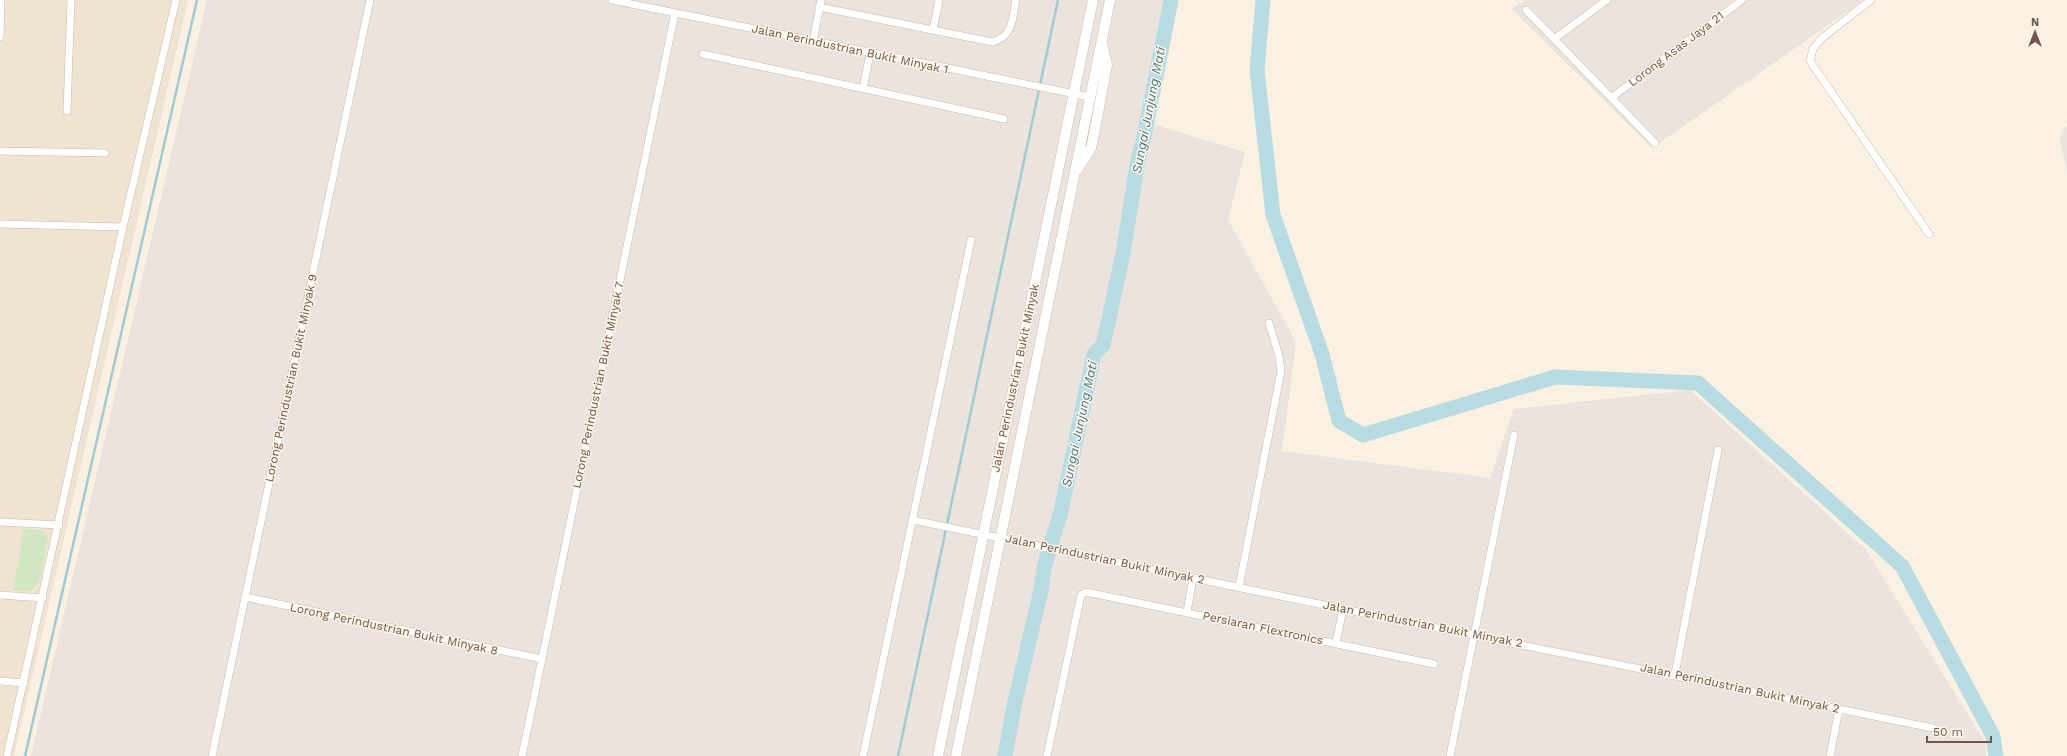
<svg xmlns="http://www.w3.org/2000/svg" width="2067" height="756" font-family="'Work Sans',sans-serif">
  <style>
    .residential { fill: #f1e3d2 }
    .industrial { fill: #eae3de }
    .green { fill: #d1e6c3 }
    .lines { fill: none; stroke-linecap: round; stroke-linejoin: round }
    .stream { stroke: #a0cbd3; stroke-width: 2.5 }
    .river { stroke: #b9dce2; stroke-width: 15 }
    .street-casing { stroke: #cab9ab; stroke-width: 8 }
    .secondary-casing { stroke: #cfbbab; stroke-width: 11 }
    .street { stroke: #fff; stroke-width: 7 }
    .secondary { stroke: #fff; stroke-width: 10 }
    .labels { text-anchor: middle; stroke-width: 3; stroke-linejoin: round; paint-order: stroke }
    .street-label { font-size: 12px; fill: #70594b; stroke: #fdf5e9 }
    .water-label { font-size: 13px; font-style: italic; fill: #477882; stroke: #fdf5e9 }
  </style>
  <rect width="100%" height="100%" fill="#faf1e3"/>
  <path class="residential" d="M0,0H188L14,756H0Z"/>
  <path class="industrial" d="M207,0H1169L1152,124L1245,152L1228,220L1296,342L1282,451L1490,478L1514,409L1690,390L1866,550L1985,742L1986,756H31Z
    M1525,0H1864L1652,148L1512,9Z
    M2067,126V170L2059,138Z"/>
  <path class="green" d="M24,529L41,530L48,538L40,580L31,591L13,590Z"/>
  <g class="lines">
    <path class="stream" d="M25,756L197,0
      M898,756L1058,0"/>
    <path class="river" d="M1263,0L1257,70L1273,215L1322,354L1339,421L1363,435L1555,377L1698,383L1902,566L1993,736L1996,756
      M1005,756L1014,706L1041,590L1044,568L1061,511L1094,354L1103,345L1110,314L1123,253L1138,160L1143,142L1171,0"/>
    <g class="street-casing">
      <path id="street" d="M612,0L1090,97
        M1871,0L1822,38L1813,49L1810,61L1929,234
        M819,7L992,42C1014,36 1012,19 1016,0
        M1526,10L1655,143
        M933,30L939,0
        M0,37L1,0
        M1554,39L1607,0
        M813,41L821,0
        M703,54L1004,119
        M863,88L870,54
        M1611,98L1742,0
        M67,111L71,0
        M0,151L105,153
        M0,224L123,227
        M913,520L1343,609L1933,728
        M0,522L59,525
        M1239,587L1281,371L1279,356L1269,323
        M0,595L43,598
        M245,597L542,659
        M1187,612L1193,578
        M1336,643L1343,609
        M1675,674L1718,450
        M0,681L24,683
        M7,756L123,227L176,0
        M212,756L370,0
        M522,756L675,13
        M863,756L971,240
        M1047,756L1081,595L1086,592L1434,664
        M1450,756L1514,435
        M1830,756L1839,709"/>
    </g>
    <g class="secondary-casing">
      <path id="secondary" d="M1077,170L1091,148L1093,139L1107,65L1102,44
        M938,756L1093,0
        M956,756L1110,0"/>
    </g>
    <use href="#street" class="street"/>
    <use href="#secondary" class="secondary"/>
  </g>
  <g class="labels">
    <g class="street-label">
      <text transform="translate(850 49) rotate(12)" y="4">Jalan Perindustrian Bukit Minyak 1</text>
      <text transform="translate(1676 49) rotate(-37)" y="4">Lorong Asas Jaya 21</text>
      <text transform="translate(291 378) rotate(-78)" y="4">Lorong Perindustrian Bukit Minyak 9</text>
      <text transform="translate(1015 378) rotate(-78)" y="4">Jalan Perindustrian Bukit Minyak</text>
      <text transform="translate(598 385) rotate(-78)" y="4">Lorong Perindustrian Bukit Minyak 7</text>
      <text transform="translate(1105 559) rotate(12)" y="4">Jalan Perindustrian Bukit Minyak 2</text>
      <text transform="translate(1423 624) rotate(11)" y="4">Jalan Perindustrian Bukit Minyak 2</text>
      <text transform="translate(1263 628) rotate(12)" y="4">Persiaran Flextronics</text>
      <text transform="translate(394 629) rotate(12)" y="4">Lorong Perindustrian Bukit Minyak 8</text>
      <text transform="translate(1740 688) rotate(12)" y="4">Jalan Perindustrian Bukit Minyak 2</text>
    </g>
    <g class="water-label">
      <text transform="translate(1148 110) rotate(-79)" y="5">Sungai Junjung Mati</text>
      <text transform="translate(1079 424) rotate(-78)" y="5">Sungai Junjung Mati</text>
    </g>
  </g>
  <g transform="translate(2035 32)" stroke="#fdf5e9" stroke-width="3" paint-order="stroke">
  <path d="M0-3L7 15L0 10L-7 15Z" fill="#70594b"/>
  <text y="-6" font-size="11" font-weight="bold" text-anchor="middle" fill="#70594b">N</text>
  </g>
  <path d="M1927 736v6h64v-6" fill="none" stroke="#70594b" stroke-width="2"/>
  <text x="1933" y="736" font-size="12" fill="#70594b" stroke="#fdf5e9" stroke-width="3" paint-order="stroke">50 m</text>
</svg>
